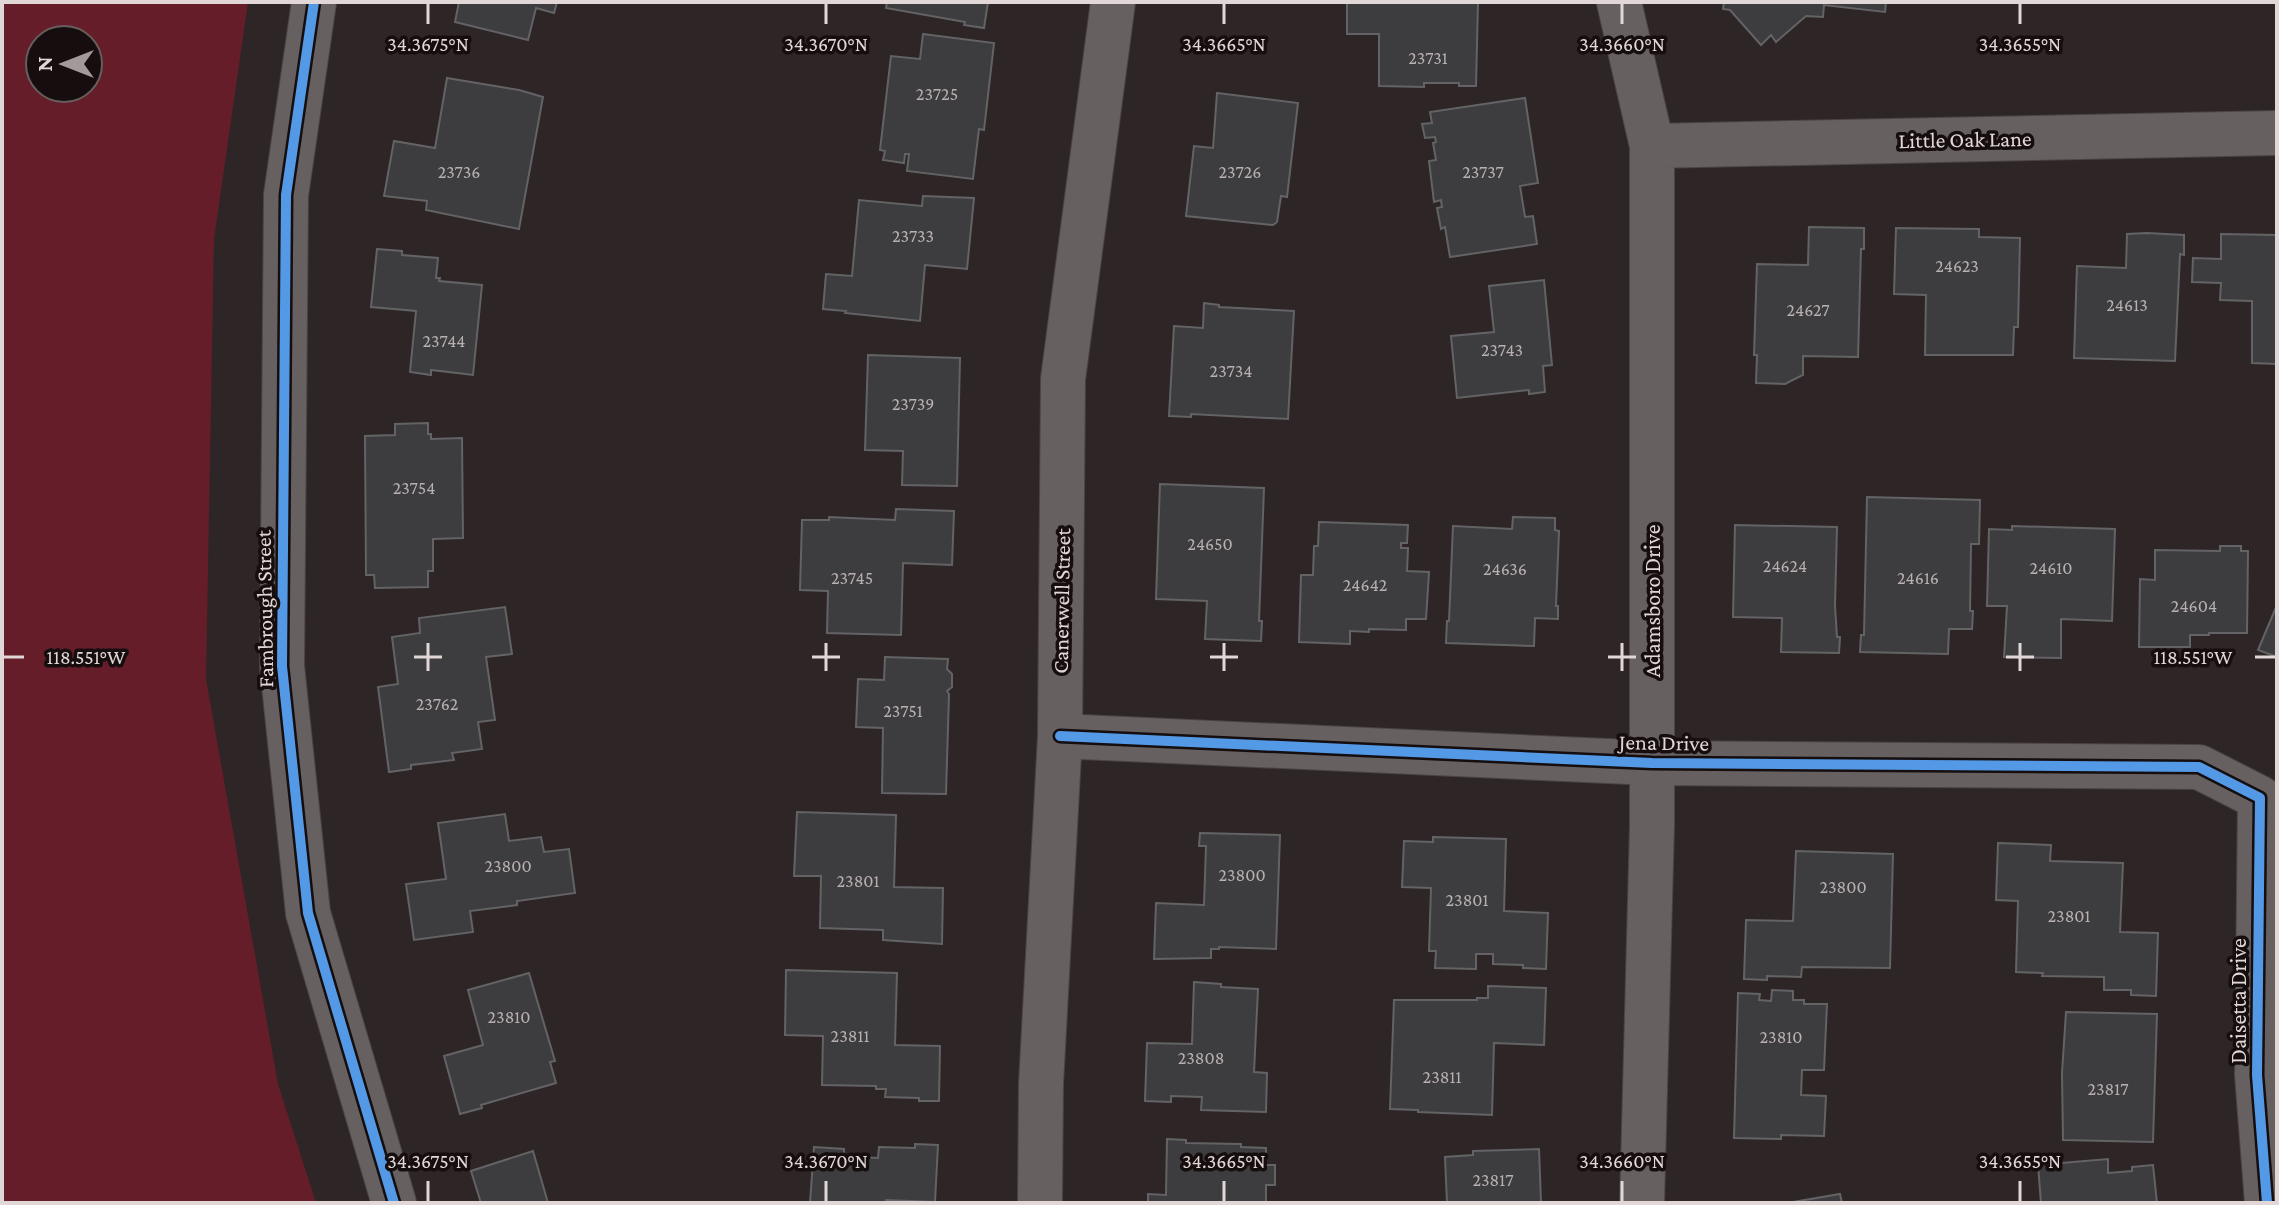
<svg xmlns="http://www.w3.org/2000/svg" width="2279" height="1205" font-family="'Crimson Pro',serif">
  <style>
    .green { fill: #651d2a; fill-rule: evenodd }
    .building { fill: #3d3d3f; stroke: #636365; stroke-width: 2 }
    .lines { fill: none; stroke-linecap: round; stroke-linejoin: round }
    .minor-casing { stroke: #4b4344; stroke-width: 46 }
    .minor { stroke: #666060; stroke-width: 44 }
    .cycleway-casing { stroke: #150d0e; stroke-width: 15 }
    .cycleway { stroke: #5399e6; stroke-width: 10 }
    .ticks { fill: none; stroke: #e2d7d7; stroke-width: 3 }
    .labels { text-anchor: middle; stroke-width: 7; stroke-linejoin: round; paint-order: stroke }
    .number-label { font-size: 18px; fill: #b9b0b1 }
    .street-label { font-size: 22px; fill: #e2d7d7; stroke: #150d0e }
    .ticks-label { font-size: 20px; text-anchor: middle; fill: #e2d7d7; stroke: #150d0e; stroke-width: 7; stroke-linejoin: round; paint-order: stroke }
  </style>
  <rect width="100%" height="100%" fill="#2e2526"/>
  <path class="green" d="M2,2H248L214,239L206,679L278,1084L316,1203H2ZM40,40H88V88H40Z"/>
  <path class="building" d="M459,2H557L554,13L536,8L528,40L455,22Z
    M887,2H988L984,28L964,25L965,22L886,8Z
    M1347,2H1478L1476,86H1459V83H1424V87L1379,86V34H1347Z
    M1724,2H1886L1885,12L1824,5L1823,17L1806,16L1776,42L1771,35L1761,45L1730,10L1723,9Z
    M923,34L994,43L984,130L979,129L973,179L907,171L909,154H905L904,163L883,160L885,151L880,150L891,56L920,59Z
    M447,78L519,90L543,97L519,229L426,210L427,201L384,196L394,141L435,148Z
    M1217,93L1298,103L1287,197L1281,196L1277,222L1273,225L1186,216L1194,146L1213,148Z
    M1525,98L1538,183L1520,186L1525,217L1533,216L1537,244L1450,257L1445,227L1441,229L1437,208L1442,207L1441,200L1434,202L1429,161L1436,160L1433,143L1436,142L1435,137L1425,138L1422,124L1432,123L1430,112Z
    M923,196L974,198L967,269L925,265L920,321L845,313L846,311L823,309L826,274L852,276L859,200L922,206Z
    M1809,227L1864,228V249H1861L1858,357L1803,356V375L1785,384L1756,383L1757,355H1754L1757,264L1808,265Z
    M1896,228L1979,229V237L2020,238L2018,327H2014L2013,355H1925L1926,295L1894,294Z
    M2147,233L2184,235V255L2180,254L2175,361L2074,358L2077,266L2126,268L2127,234Z
    M2221,234L2277,235V364L2252,363V301L2220,300L2221,283L2192,282L2193,258L2221,259Z
    M377,249L402,251V255L438,258L436,278H440L439,281L482,285L473,375L431,370V375L410,372L416,311L371,307Z
    M1544,280L1552,365L1543,366L1545,392L1529,394V390L1457,398L1451,336L1494,332L1489,286Z
    M1204,303L1219,305V307L1294,311L1288,419L1191,414V417L1169,416L1174,326L1203,328Z
    M868,355L960,358L957,486L902,485L903,451L865,450Z
    M428,423V434H431V439L462,438L463,538L433,539V571H428V587L375,588L374,575H366L365,436L395,435V424Z
    M1160,484L1264,488L1259,621H1262L1261,641L1205,639L1207,601L1156,599Z
    M1867,497L1980,500L1979,544H1971L1970,611H1973L1972,629H1949L1948,654L1860,652L1861,635H1864Z
    M896,509L954,511L952,565L903,563L901,635L827,633L828,591L800,590L802,520H829V517L895,520Z
    M1513,517L1555,518V530L1559,531L1556,606H1558V619L1535,618L1534,646L1446,643L1447,621H1449L1453,526L1512,529Z
    M1319,522L1408,525L1407,543H1401V548H1408L1407,571L1429,572L1426,619H1406V630L1369,629V632L1350,631V644L1299,642L1301,575H1313L1314,546H1318Z
    M1735,525L1837,527L1835,606L1837,637H1840L1839,653L1781,652L1782,618L1733,617Z
    M2012,526L2115,529L2112,621L2061,619V658L2004,657L2007,606H1987L1989,529L2012,530Z
    M2220,546H2241V551H2248L2247,633H2209V635H2190V647H2139L2140,579L2155,580V550L2220,551Z
    M2277,605V657L2258,650Z
    M505,607L512,654L486,657L495,720L478,722L482,749L452,753L454,760L411,765V769L389,772L378,687L398,684L392,637L420,633L419,618Z
    M885,657L948,659L947,669L952,674V687L947,691L949,694L946,794L882,793L883,728L856,727L858,679L884,680Z
    M797,812L896,815L894,887L943,888L942,944L883,940V930L820,928L821,876H794Z
    M505,814L509,841L541,837L544,852L569,849L575,893L517,901V905L470,911L473,932L414,940L406,884L446,879L438,823Z
    M1200,833L1280,835L1276,949L1219,947V949H1211V958L1154,959L1156,903L1204,905L1206,846H1199Z
    M1433,837L1506,839L1504,911L1548,913L1546,969L1523,968V965L1493,964V954H1476V969L1435,968L1436,951H1429L1431,888L1402,887L1404,841L1433,842Z
    M1998,843L2051,845L2050,861L2123,863L2120,932L2158,933L2156,996L2131,995V990H2104V977L2042,976L2043,973L2016,972L2018,901L1996,900Z
    M1796,851L1893,854L1890,968L1802,967L1801,977L1767,976V980L1744,979L1746,920L1793,921Z
    M786,970L897,973L895,1045L940,1046L939,1101H919V1098L885,1097L886,1089H876V1086L822,1085L823,1036L785,1035Z
    M529,973L555,1061L550,1062L556,1083L481,1105L482,1108L460,1114L444,1056L483,1045L468,990Z
    M1194,982L1221,984V987L1258,989L1254,1072L1267,1073L1266,1112L1201,1110L1202,1097L1171,1096V1102L1145,1101L1147,1043L1192,1044Z
    M1488,986L1546,988L1544,1045L1494,1043L1492,1115L1418,1112V1110L1390,1109L1394,1000H1477V998H1488Z
    M1772,990L1793,991V1000H1804V1004H1827L1824,1070H1802L1801,1095L1826,1096L1824,1136L1781,1135V1139L1734,1138L1738,993L1760,994L1759,1000L1771,1001Z
    M2066,1012L2157,1014L2153,1142L2063,1140L2062,1073Z
    M1167,1139L1186,1140V1143L1241,1144V1147L1266,1148V1165H1275V1185H1266V1203H1148V1194L1166,1195Z
    M915,1144L938,1145L935,1202L886,1200V1203H810L814,1147L844,1149V1156L878,1158L879,1147L915,1148Z
    M1539,1149L1541,1203H1447L1445,1157L1473,1155V1151Z
    M533,1151L548,1203H481L471,1171Z
    M2108,1159V1173L2132,1171V1167L2153,1165L2157,1203H2041L2038,1165Z
    M1840,1194L1842,1203H1787Z"/>
  <g class="lines">
    <g class="minor-casing">
      <path id="minor" d="M314,2L286,195L282,666L308,913L394,1203
        M1619,2L1652,146V825L1642,1203
        M1652,146L2277,133
        M1060,736L1652,763L2199,767L2260,798L2257,1075L2267,1203
        M1040,1203L1041,1084L1060,736L1063,379L1113,2"/>
    </g>
    <use href="#minor" class="minor"/>
    <g class="cycleway-casing">
      <path id="cycleway" d="M314,2L286,195L282,666L308,913L394,1203
        M1060,736L1652,763L2199,767L2260,798L2257,1075L2267,1203"/>
    </g>
    <use href="#cycleway" class="cycleway"/>
  </g>
  <path class="ticks" d="M428,4V24M826,4V24M1224,4V24M1622,4V24M2020,4V24M428,643V671M826,643V671M1224,643V671M1622,643V671M2020,643V671M4,657H24M414,657H442M812,657H840M1210,657H1238M1608,657H1636M2006,657H2034M2255,657H2275M428,1181V1201M826,1181V1201M1224,1181V1201M1622,1181V1201M2020,1181V1201"/>
  <g class="labels">
    <g class="number-label">
      <text x="1428" y="64">23731</text>
      <text x="937" y="100">23725</text>
      <text x="459" y="178">23736</text>
      <text x="1240" y="178">23726</text>
      <text x="1483" y="178">23737</text>
      <text x="913" y="242">23733</text>
      <text x="1957" y="272">24623</text>
      <text x="2127" y="311">24613</text>
      <text x="1808" y="316">24627</text>
      <text x="444" y="347">23744</text>
      <text x="1502" y="356">23743</text>
      <text x="1231" y="377">23734</text>
      <text x="913" y="410">23739</text>
      <text x="414" y="494">23754</text>
      <text x="1210" y="550">24650</text>
      <text x="1785" y="572">24624</text>
      <text x="2051" y="574">24610</text>
      <text x="1505" y="575">24636</text>
      <text x="852" y="584">23745</text>
      <text x="1918" y="584">24616</text>
      <text x="1365" y="591">24642</text>
      <text x="2194" y="612">24604</text>
      <text x="437" y="710">23762</text>
      <text x="903" y="717">23751</text>
      <text x="508" y="872">23800</text>
      <text x="1242" y="881">23800</text>
      <text x="858" y="887">23801</text>
      <text x="1843" y="893">23800</text>
      <text x="1467" y="906">23801</text>
      <text x="2069" y="922">23801</text>
      <text x="509" y="1023">23810</text>
      <text x="850" y="1042">23811</text>
      <text x="1781" y="1043">23810</text>
      <text x="1201" y="1064">23808</text>
      <text x="1442" y="1083">23811</text>
      <text x="2108" y="1095">23817</text>
      <text x="1493" y="1186">23817</text>
    </g>
    <g class="street-label">
      <text transform="translate(1965 139) rotate(-1)" y="8">Little Oak Lane</text>
      <text transform="translate(1061 601) rotate(-89)" y="8">Canerwell Street</text>
      <text transform="translate(1652 601) rotate(-90)" y="8">Adamsboro Drive</text>
      <text transform="translate(264 609) rotate(-91)" y="8">Fambrough Street</text>
      <text transform="translate(1664 742) rotate(1)" y="8">Jena Drive</text>
      <text transform="translate(2238 1001) rotate(-90)" y="8">Daisetta Drive</text>
    </g>
  </g>
  <g class="ticks-label">
    <text x="428" y="51">34.3675°N</text>
    <text x="826" y="51">34.3670°N</text>
    <text x="1224" y="51">34.3665°N</text>
    <text x="1622" y="51">34.3660°N</text>
    <text x="2020" y="51">34.3655°N</text>
    <text x="2193" y="664">118.551°W</text>
    <text x="86" y="664">118.551°W</text>
    <text x="428" y="1168">34.3675°N</text>
    <text x="826" y="1168">34.3670°N</text>
    <text x="1224" y="1168">34.3665°N</text>
    <text x="1622" y="1168">34.3660°N</text>
    <text x="2020" y="1168">34.3655°N</text>
  </g>
  <rect width="2279" height="1205" fill="none" stroke="#e2d7d7" stroke-width="8"/>
  <g transform="translate(64 64) rotate(270)"><circle r="38" fill="#150d0e" stroke="#675e5e" stroke-width="2"/>
  <path d="M0-6L14 30L0 20L-14 30Z" fill="#a39999"/>
  <text y="-12" font-size="22" font-weight="bold" text-anchor="middle" fill="#e2d7d7">N</text>
  </g>
</svg>
